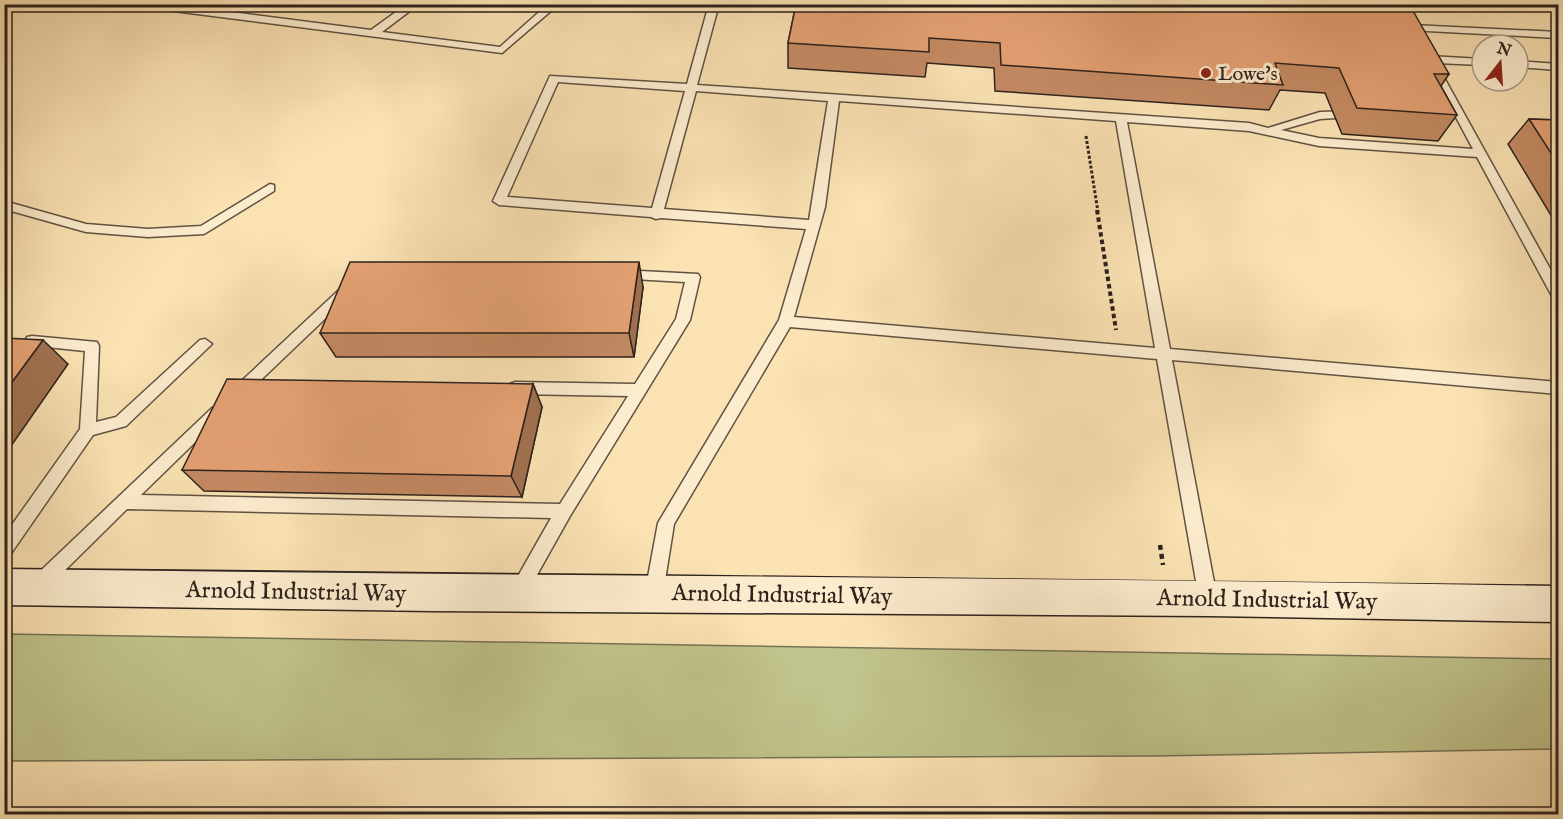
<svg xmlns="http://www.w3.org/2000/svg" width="1563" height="819" font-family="'IM FELL English',serif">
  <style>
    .green { fill: #c0c38b; stroke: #767254; stroke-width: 1.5 }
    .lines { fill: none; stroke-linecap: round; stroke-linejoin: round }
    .lane-casing { stroke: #605242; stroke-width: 3 }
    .secondary-casing { stroke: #2d221d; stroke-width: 3 }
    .path-far2 { stroke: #2d221d; stroke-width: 3; stroke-dasharray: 3 2; stroke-linecap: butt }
    .path-far1 { stroke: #2d221d; stroke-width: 4; stroke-dasharray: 4.5 3; stroke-linecap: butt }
    .path { stroke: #2d221d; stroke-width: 4.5; stroke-dasharray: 5 4; stroke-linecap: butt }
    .lane { fill: #fcecce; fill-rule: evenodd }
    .secondary { fill: #fcecce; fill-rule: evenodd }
    .wall { fill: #c48a63; stroke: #2d221d; stroke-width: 1.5 }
    .shaded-wall { fill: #a07150; stroke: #2d221d; stroke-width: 1.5 }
    .building { fill: #e4a173; stroke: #2d221d; stroke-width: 1.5 }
    .poi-dot { fill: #8f2418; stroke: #fcecce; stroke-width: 2 }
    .labels { text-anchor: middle; stroke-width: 6; stroke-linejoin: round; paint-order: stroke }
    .far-poi-label { font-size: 20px; fill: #2d221d; stroke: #fcecce; text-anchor: start }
    .street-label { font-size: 24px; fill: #2d221d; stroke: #fcecce }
  </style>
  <rect width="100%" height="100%" fill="#fae2b3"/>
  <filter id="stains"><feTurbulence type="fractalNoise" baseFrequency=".00333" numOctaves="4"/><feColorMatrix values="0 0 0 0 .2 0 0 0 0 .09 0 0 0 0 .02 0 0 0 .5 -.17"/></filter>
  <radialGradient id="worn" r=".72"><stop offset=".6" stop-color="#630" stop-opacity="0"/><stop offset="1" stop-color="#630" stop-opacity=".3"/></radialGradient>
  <path class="green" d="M5,634L1558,659V749L1155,756L5,761Z"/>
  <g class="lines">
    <g class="lane-casing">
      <path id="lane" d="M4,4H11L4,8Z
        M137,4H169L371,30L407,4H419L382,32L500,47L548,4H559L502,53L142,7Z
        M709,4H719L697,85L1249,123L1268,128L1320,112L1352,111L1358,114L1352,117L1320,119L1281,130L1319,138L1473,149L1428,65L1431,62L1424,59L1429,56L1482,59V65L1436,63L1558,283V299L1553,298L1477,157L1319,146L1249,131L1127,122L1170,349L1558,382V394L1172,360L1217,598L1214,604L1208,606L1202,604L1199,598L1157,359L790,327L674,524L663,593L660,599L654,601L648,599L645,593L658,523L779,320L806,229L661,218L656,219L651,217L499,205L493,201L550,76L687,84ZM558,82L685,91L652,208L507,197ZM696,91L828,101L809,220L664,209ZM839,101L1116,121L1155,348L794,317L825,207Z
        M1412,25L1558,32V38L1408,30L1407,28Z
        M1518,61L1558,64V70L1518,67Z
        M270,184L274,185V191L204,234L148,237L86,232L4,209V201L86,224L148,229L201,226Z
        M621,270L698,274L700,277L690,320L570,516L524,598L518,600L512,598L509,592L551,518L127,509L46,589L40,591L34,589L31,583L34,577L212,408H222L225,412L222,416L141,495L560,504L628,396L515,394L510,392L508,388L510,384L515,382L635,384L676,319L685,282L616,278L614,275Z
        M346,286L351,288L353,291L351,294L244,396H234L232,392L234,388L341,288Z
        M32,336L97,342L99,346L96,422L116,417L200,340L205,339L212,344L126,426L93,435L10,555L4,557V536L80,429L85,351L27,345L25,341L27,337Z"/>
    </g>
    <g class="secondary-casing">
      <path id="secondary" d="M4,569C522,576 1040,577 1558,586V622L1208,616L433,611L4,605Z"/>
    </g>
    <path class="path-far2" d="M1086,136L1098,212"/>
    <path class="path-far1" d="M1097,210L1116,330"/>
    <path class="path" d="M1160,545L1163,565"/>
    <use href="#lane" class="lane"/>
    <use href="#secondary" class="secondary"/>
  </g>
  <path class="wall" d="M796,4L1449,74L1441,86L1457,115L1438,141L1342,134L1325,93L1280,90L1269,110L995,91L994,68L927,63L925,77L788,68V43Z
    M1529,119L1558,120V227L1508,144Z
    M643,287L634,357H336L320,333Z
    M533,384L542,407L522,497L204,491L182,470Z"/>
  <path class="shaded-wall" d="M639,262L643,287L634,357L629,333Z
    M4,285L11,292L4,299Z
    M43,340L68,364L4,456V393Z
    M533,384L542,407L522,497L511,476Z"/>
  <path class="building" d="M796,4H1409L1449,74H1434L1457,115L1357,108L1339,68L1275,63L1283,85L1001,65L1000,43L929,38V52L788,43Z
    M1529,119L1558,120V164Z
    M350,262H639L629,333H320Z
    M4,338L43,340L4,393Z
    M227,379L533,384L511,476L182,470Z"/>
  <circle class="poi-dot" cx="1206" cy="73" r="6"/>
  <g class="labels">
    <g class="far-poi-label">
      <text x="1218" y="80">Lowe's</text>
    </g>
    <g class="street-label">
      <text transform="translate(296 591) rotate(1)" y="8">Arnold Industrial Way</text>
      <text transform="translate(782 594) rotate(1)" y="8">Arnold Industrial Way</text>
      <text transform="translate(1267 599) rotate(1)" y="8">Arnold Industrial Way</text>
    </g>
  </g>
  <rect width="1563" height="819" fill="none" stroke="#fae2b3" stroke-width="24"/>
  <rect x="6" y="6" width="1551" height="807" fill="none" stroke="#2d221d" stroke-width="3"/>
  <rect x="12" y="12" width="1539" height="795" fill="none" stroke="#2d221d" stroke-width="1.5"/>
  <g transform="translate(1500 63) rotate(17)"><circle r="28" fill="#fcecce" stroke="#a99b87" stroke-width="1.5"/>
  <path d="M0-4.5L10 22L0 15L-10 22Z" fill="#8f2418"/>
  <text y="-9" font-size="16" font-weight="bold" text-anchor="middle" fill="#2d221d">N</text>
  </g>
  <rect width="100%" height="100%" filter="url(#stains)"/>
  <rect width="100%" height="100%" fill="url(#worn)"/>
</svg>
